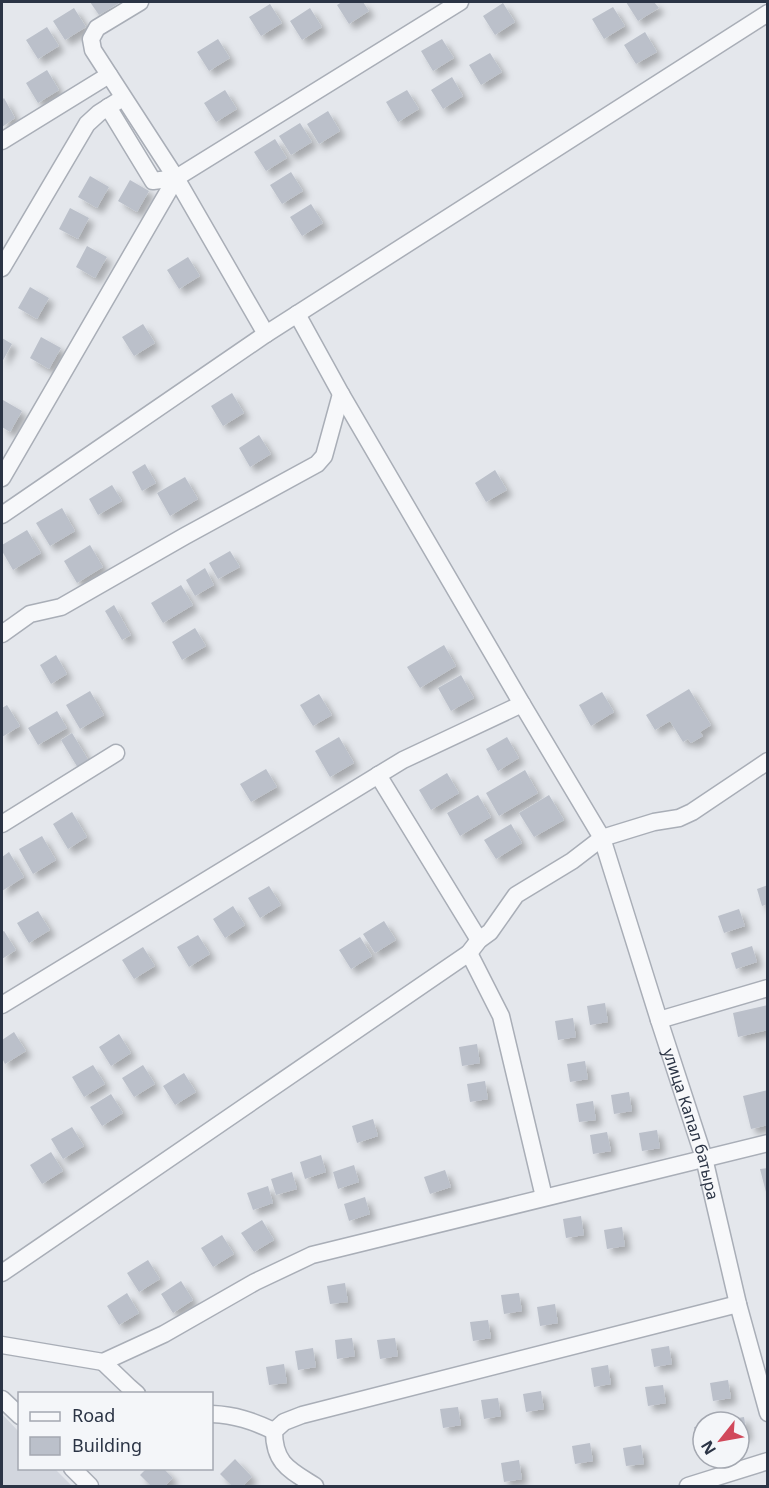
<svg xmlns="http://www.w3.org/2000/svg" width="769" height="1488" font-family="'Noto Sans',sans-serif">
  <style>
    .built { fill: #d2d6de }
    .building { fill: #bbc0ca; filter: url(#shadow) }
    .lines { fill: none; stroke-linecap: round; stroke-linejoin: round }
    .minor-casing { stroke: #a9aeb7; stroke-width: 19 }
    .minor { stroke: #f7f8fa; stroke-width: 16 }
    .labels { text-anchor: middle; stroke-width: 5; stroke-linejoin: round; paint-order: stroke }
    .street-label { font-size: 16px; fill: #2b3445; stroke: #f4f6f9 }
  </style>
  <defs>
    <filter id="shadow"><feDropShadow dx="5.5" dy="5.5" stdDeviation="3" flood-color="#0004"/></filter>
  </defs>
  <rect width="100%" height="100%" fill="#e4e7ec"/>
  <path class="built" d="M2,1414L19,1432L20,1468L55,1469L72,1486H2Z"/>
  <path class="building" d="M90,2H121L99,15Z
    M342,2H363L369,11L349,24L337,5Z
    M626,2H654L659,8L638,21Z
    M503,3L515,22L495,35L483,16Z
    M270,4L282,23L261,36L249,17Z
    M613,7L625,26L604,39L592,19Z
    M74,8L86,27L65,40L53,21Z
    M310,8L322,27L302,40L290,21Z
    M47,27L59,46L38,59L26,40Z
    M645,32L657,52L636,64L624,45Z
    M218,39L230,58L209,71L197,52Z
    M442,39L454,58L433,71L421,51Z
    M490,53L502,72L481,85L469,65Z
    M47,70L59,90L38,103L26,83Z
    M452,77L463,96L443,109L431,90Z
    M225,90L237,109L216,122L204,103Z
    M407,90L419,109L398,122L386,102Z
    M4,98L15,118L2,127V100Z
    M328,111L340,131L319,144L307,124Z
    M300,123L312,142L291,155L279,136Z
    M275,139L287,158L266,171L254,152Z
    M291,172L303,191L282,204L270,185Z
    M90,176L109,187L97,208L78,197Z
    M130,180L149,191L137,212L118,201Z
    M311,204L323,223L302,236L290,217Z
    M70,208L89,218L78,239L59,229Z
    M87,246L107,257L95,278L76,267Z
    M188,257L200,276L179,289L167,270Z
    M30,287L49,298L37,319L18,308Z
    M143,324L155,343L134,356L122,337Z
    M41,337L61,348L49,369L30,358Z
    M2,338L12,344L2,362Z
    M232,393L244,413L223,426L211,406Z
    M3,400L22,411L10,432L2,427V403Z
    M259,435L271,454L250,467L239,448Z
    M145,464L156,483L142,491L132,472Z
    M495,470L507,490L486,502L475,483Z
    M185,477L198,499L170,516L157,493Z
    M112,485L122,501L98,515L89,499Z
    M62,508L75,531L50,546L36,523Z
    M27,530L41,553L13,570L2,551V545Z
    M90,545L103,567L77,583L64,561Z
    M230,551L240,567L218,579L209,563Z
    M205,568L214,585L195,596L186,580Z
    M181,585L193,605L163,623L151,603Z
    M114,605L131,635L122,640L105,611Z
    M195,628L206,646L182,660L172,642Z
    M444,645L456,666L420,688L407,667Z
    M56,655L67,674L51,684L40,665Z
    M461,675L474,698L451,711L438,688Z
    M689,689L711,725L700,732L703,736L691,743L688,739L683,742L670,721L655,730L646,715Z
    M90,691L104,715L80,729L66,705Z
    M602,692L614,712L591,726L579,705Z
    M319,694L332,715L313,726L300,705Z
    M7,705L20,726L2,737V708Z
    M57,711L67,728L38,745L28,728Z
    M72,733L89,761L78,768L61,740Z
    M339,737L354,763L330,777L315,751Z
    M507,737L519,758L498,771L486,749Z
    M266,769L277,787L251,802L240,784Z
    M525,770L538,793L499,816L486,793Z
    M447,773L459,793L431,810L419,790Z
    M478,795L491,817L460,836L447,813Z
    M549,795L564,820L534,837L519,813Z
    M72,812L87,837L68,849L53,824Z
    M511,824L522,843L496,859L484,840Z
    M42,836L56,860L33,874L19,849Z
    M9,852L24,877L2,891V857Z
    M768,885V904L762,906L757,889Z
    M269,886L281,905L260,918L248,898Z
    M233,906L245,925L225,938L213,919Z
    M739,909L745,926L724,933L718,916Z
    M38,911L50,930L29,943L17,923Z
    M384,921L396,940L375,953L363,934Z
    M4,931L16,950L2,959V932Z
    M198,935L210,954L189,967L177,947Z
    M360,937L372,956L351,969L339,950Z
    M752,946L757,962L736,969L731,953Z
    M143,947L155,966L134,979L122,960Z
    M605,1003L608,1022L590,1025L587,1006Z
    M768,1005V1030L738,1037L733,1013Z
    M573,1018L576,1037L558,1040L555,1021Z
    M14,1032L26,1051L5,1064L2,1058V1040Z
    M119,1034L131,1053L111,1066L99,1047Z
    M477,1044L480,1063L462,1066L459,1047Z
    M585,1061L588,1079L570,1082L567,1064Z
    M93,1065L105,1084L84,1097L72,1077Z
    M143,1065L155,1084L134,1097L122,1078Z
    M184,1073L196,1092L175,1105L163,1086Z
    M485,1081L488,1099L470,1102L467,1084Z
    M768,1090V1125L751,1129L743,1096Z
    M629,1092L632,1111L614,1114L611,1095Z
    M111,1094L123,1113L102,1126L90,1107Z
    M593,1101L596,1120L579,1122L576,1104Z
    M373,1119L378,1136L357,1143L352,1126Z
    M72,1127L84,1146L63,1159L51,1139Z
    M657,1130L660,1148L642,1151L639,1133Z
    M607,1132L611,1151L593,1154L590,1135Z
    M51,1152L63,1171L42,1184L30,1165Z
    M321,1155L326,1172L305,1179L300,1162Z
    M354,1165L359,1182L338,1189L333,1172Z
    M768,1168V1196H767L760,1169Z
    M445,1170L451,1187L430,1194L424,1177Z
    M292,1172L297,1189L276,1195L271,1179Z
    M268,1186L273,1203L253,1210L247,1193Z
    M365,1197L370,1214L349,1221L344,1204Z
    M581,1216L584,1235L566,1238L563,1219Z
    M262,1220L274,1240L254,1252L241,1233Z
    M622,1227L625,1246L607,1249L604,1230Z
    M222,1235L234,1254L213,1267L201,1248Z
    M148,1260L160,1279L139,1292L127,1273Z
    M181,1281L193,1300L173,1313L161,1294Z
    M345,1283L348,1302L330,1304L327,1286Z
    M127,1293L139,1313L119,1325L107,1306Z
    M519,1293L522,1311L504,1314L501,1295Z
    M555,1304L558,1323L540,1326L537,1307Z
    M488,1320L491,1338L473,1341L470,1322Z
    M352,1338L355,1356L337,1359L335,1340Z
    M395,1338L398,1356L380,1359L377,1340Z
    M669,1346L672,1364L654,1367L651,1349Z
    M313,1348L316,1367L298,1370L295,1351Z
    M284,1364L287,1383L269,1385L266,1367Z
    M608,1365L611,1384L594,1387L591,1368Z
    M728,1380L731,1398L713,1401L710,1383Z
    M663,1385L666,1403L648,1406L645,1387Z
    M541,1391L544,1409L526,1412L523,1394Z
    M498,1398L501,1416L484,1419L481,1400Z
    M458,1407L461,1425L443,1428L440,1409Z
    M744,1417L747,1435L739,1437V1422H727L726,1420Z
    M703,1426V1445L697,1446L694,1427Z
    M590,1443L593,1461L575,1464L572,1446Z
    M641,1445L644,1464L626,1466L623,1448Z
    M235,1459L252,1477L243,1486H232L220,1474Z
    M519,1460L522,1479L504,1482L501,1463Z
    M147,1468H163L173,1478L165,1486H151L140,1475Z"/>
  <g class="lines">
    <g class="minor-casing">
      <g id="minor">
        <path d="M140,2L97,28L91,39L93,50L176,178L266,334"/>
        <path d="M108,107L153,181L176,178L460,2"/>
        <path d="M2,141L109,75"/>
        <path d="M2,268L87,124L99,113L118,101"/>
        <path id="s1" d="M297,314L341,394L522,704L602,838L659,1020L704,1158L738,1304L768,1413"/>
        <path d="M2,478L176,178"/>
        <path d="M2,515L266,334L768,13"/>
        <path d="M2,634L30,614L61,607L185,536L317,464L324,456L341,394"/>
        <path d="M378,775L479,940"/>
        <path d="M2,824L116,753"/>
        <path d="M469,953L501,1016L544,1197"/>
        <path d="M2,1005L403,760L522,704"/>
        <path d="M659,1020L768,988"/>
        <path d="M2,1273L469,953L479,940L490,932L516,895L572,861L602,838L654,822L679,818L692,812L768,761"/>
        <path d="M2,1345L103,1362L164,1334L255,1282L312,1255L768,1143"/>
        <path d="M103,1362L129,1387L137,1394"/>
        <path d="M2,1399L20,1416"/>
        <path d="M212,1414C235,1415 253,1421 274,1431"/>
        <path d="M72,1468L90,1486"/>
        <path d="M315,1486C290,1470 274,1464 274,1431L284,1422L302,1415L738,1304"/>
        <path d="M688,1486L768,1461"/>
      </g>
    </g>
    <use href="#minor" class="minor"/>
  </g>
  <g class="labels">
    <g class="street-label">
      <text dy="6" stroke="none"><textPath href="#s1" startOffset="906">улица Капал батыра</textPath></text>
    </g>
  </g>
  <rect width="769" height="1488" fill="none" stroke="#2b3445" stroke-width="6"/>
  <rect x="18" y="1392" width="195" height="78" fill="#f4f6f9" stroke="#a4a8b1" stroke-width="1.5"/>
  <rect x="30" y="1412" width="30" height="9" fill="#f7f8fa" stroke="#a4a8b1" stroke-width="1.5"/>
  <text x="72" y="1422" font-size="18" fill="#2b3445">Road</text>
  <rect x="30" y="1437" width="30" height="18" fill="#bbc0ca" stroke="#a4a8b1" stroke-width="1.5"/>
  <text x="72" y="1452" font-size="18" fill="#2b3445">Building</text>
  <g transform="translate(721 1440) rotate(239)"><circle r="28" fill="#f4f6f9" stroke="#a4a8b1" stroke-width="1.5"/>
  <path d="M0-4.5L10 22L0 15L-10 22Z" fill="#d1495b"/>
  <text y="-9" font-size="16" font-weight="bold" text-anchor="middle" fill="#2b3445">N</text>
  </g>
</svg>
